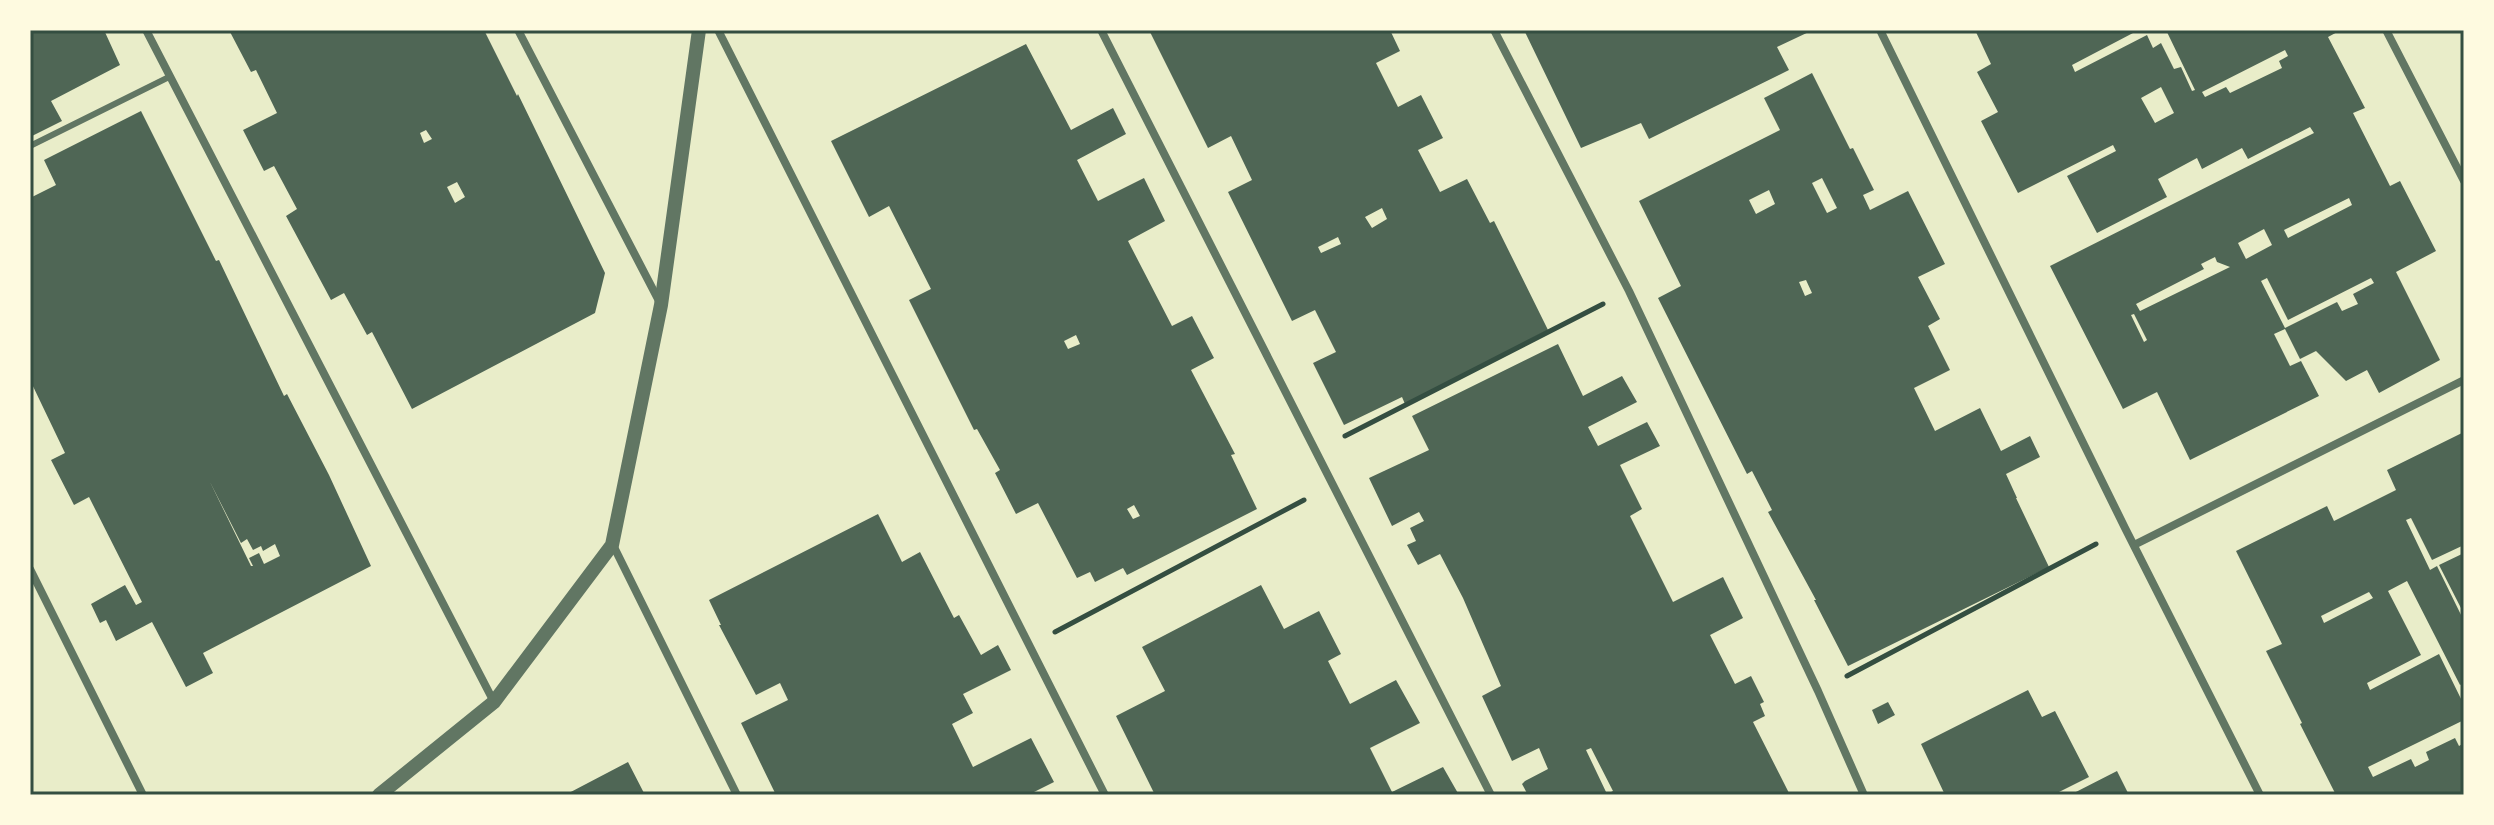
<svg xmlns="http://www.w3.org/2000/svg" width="2494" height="825" font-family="Georgia,serif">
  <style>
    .building { fill: #4f6655; fill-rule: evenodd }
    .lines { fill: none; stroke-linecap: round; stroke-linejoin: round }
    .path { stroke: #344e41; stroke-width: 5 }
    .service { stroke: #617663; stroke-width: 6 }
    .minor { stroke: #617663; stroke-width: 8 }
    .tertiary { stroke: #617663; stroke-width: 14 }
    .neatline { fill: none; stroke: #344e41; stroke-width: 3 }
  </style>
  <rect width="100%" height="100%" fill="#e9edc9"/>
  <path class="building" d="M30,30H104L120,65L51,101L62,121L30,137Z
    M229,30H484L517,96L518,94L605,273L595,313L412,409L372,332L367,335L344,293L331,300L286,216L297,209L274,166L264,171L243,130L277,113L256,70L251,72ZM426,130L432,139L424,143L420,133ZM457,182L465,197L455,203L447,187Z
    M1149,30H1390L1400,51L1376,63L1398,107L1421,95L1443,138L1418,150L1440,192L1467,179L1490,223L1494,221L1548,330L1405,404L1402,397L1344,425L1313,363L1336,352L1315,310L1292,321L1228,192L1252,180L1231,136L1208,148ZM1382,208L1387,219L1372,228L1365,217ZM1338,237L1341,244L1321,253L1318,247Z
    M1524,30H1813L1777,47L1789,70L1649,139L1641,123L1581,148Z
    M1975,30H2132L2133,33L2072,65L2075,72L2147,35L2153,48L2161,43L2174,69L2181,67L2192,91L2195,90L2166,30H2341L2328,37L2365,108L2353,113L2390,186L2400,181L2436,251L2396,272L2440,360L2379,393L2367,370L2346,381L2316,351L2300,359L2285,329L2274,334L2290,366L2301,361L2319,396L2190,460L2157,392L2123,409L2050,266L2314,133L2310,127L2248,159L2242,148L2202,169L2197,158L2158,179L2167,197L2097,233L2067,176L2116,151L2113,145L2018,193L1981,121L1998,112L1977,72L1991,64ZM2285,50L2288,56L2279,61L2282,68L2230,93L2226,87L2205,97L2202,92ZM2161,87L2174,113L2155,123L2141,98ZM2349,198L2352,205L2288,238L2284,230ZM2264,229L2272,245L2246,259L2238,243ZM2215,257L2217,262L2230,267L2140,311L2136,304L2204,269L2201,264ZM2267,278L2288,320L2371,278L2374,283L2353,294L2358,304L2342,311L2337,302L2285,328L2261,281ZM2134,314L2147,340L2144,342L2131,315Z
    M1026,44L1071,130L1113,108L1126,134L1077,160L1098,201L1144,178L1165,221L1128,241L1172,326L1192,316L1214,358L1191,370L1235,454L1231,455L1257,509L1127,575L1123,568L1095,582L1090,572L1077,578L1038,503L1016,514L995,473L1000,470L977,429L974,430L909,300L931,289L889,206L869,217L831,141ZM1076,335L1080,344L1068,349L1064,341ZM1134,505L1140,516L1133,519L1127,509Z
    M1812,73L1850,149L1853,148L1874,190L1863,195L1870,210L1908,191L1945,264L1918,277L1940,319L1928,326L1950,370L1914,388L1935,431L1980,408L2001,451L2030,436L2040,457L2006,474L2017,498H2016L2049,567L1848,666L1814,600H1816L1768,512L1772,510L1752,471L1747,474L1658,298L1681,286L1639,201L1780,130L1764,98ZM1822,178L1837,208L1827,213L1812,183ZM1769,190L1775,204L1756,214L1749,200ZM1806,280L1812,293L1805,296L1799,282Z
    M141,111L216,261L219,260L284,396L287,394L329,475L371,566L203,653L213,673L186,687L152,622L116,641L106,620L100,623L91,604L125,585L136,605L142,602L89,497L74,505L51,460L65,453L30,380V198L56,185L44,160ZM210,482L241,543L247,539L253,550L261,546L263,551L275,544L280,556L264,564L259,553L249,558L253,566H251Z
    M1558,344L1583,396L1622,376L1637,402L1588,427L1598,446L1647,422L1660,446L1620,465L1642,509L1630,516L1673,602L1723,577L1743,618L1710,635L1735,684L1751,676L1764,702L1760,704L1765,716L1753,722L1790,795H1528L1522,784L1525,781L1548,769L1539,748L1512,761L1482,696L1501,686L1463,598L1440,554L1418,565L1407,545L1416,541L1410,528L1424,521L1419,512L1392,526L1369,478L1429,450L1412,416ZM1591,748L1613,791L1607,794L1586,750Z
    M2464,432V545L2432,560L2411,518L2406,520L2430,570L2437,566L2464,621V683L2460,685L2407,581L2388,591L2421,655L2367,683L2370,690L2439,654L2464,705V720L2368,767L2373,777L2411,759L2415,767L2429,760L2426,752L2455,738L2459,746L2464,743V795H2336L2300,724L2302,723L2266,651L2282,644L2236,551L2327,506L2334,521L2396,490L2387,470ZM2369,592L2373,598L2324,623L2321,616Z
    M878,514L902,562L920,552L954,618L959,615L981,655L998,645L1011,670L963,694L973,713L952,724L973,767L1031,738L1054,782L1028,795H776L741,723L788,700L780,683L756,695L719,625H721L709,600Z
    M2464,553V614L2439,565Z
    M1261,585L1284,629L1319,611L1341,654L1328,661L1350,704L1396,680L1420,723L1370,748L1392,792L1443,767L1459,795H1155L1116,716L1165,691L1142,647Z
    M2028,690L2042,717L2055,711L2089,777L2053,795H1945L1921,744Z
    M1888,702L1895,715L1878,724L1872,710Z
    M628,762L645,795H565Z
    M2117,771L2129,795H2070Z"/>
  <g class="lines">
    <path class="path" d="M1345,436L1603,304
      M1055,632L1304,500
      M1847,676L2096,544"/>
    <path class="service" d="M30,146L169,77"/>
    <path class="minor" d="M146,30L494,702
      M518,30L659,301
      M718,30L1105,795
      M1101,30L1491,795
      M1494,30L1629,291L1818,691L1864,795
      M1880,30L2125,528L2260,795
      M2386,30L2464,181
      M613,545L737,795
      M2134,545L2464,380
      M30,569L143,795"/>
    <path class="tertiary" d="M379,795L494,702L612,545L661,305L699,30"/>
  </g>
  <rect width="2494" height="825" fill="none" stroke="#fefae0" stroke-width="64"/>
  <rect x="32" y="32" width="2430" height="761" class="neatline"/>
</svg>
